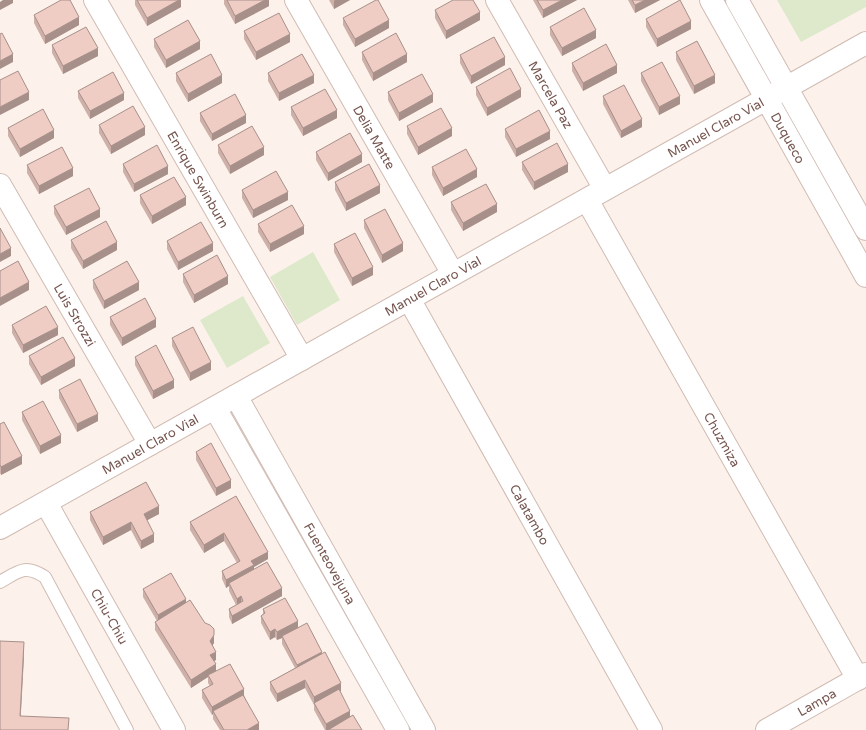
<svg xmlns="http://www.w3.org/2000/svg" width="866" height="730" font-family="'Varela Round',sans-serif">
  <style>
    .green { fill: #dde9ca }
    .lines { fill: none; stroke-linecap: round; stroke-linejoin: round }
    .lane-casing { stroke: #d0bbb3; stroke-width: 14 }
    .street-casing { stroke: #d0bbb3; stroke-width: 24 }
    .lane { stroke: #fff; stroke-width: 12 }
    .street { stroke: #fff; stroke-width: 22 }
    .wall { fill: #ceb0a9 }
    .shaded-wall { fill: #a7908a }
    .building { fill: #efcdc5; stroke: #a7908a }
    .labels { text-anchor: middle; stroke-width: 3; stroke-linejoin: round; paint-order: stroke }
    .street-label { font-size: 13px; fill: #76554f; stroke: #fef7f2 }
  </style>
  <rect width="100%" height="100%" fill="#fcf2eb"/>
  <path class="green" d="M777,0H866V7L801,42Z
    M313,252L340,300L297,325L270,277Z
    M243,296L270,343L227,368L200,320Z"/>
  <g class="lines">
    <g class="lane-casing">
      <path id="lane" d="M0,582C19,571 25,564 45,577L127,730"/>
    </g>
    <g class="street-casing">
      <g id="street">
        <path id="s1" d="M95,0L302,359"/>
        <path id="s2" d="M296,0L453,274"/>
        <path id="s3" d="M497,0L605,189"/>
        <path id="s4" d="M711,0L866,276"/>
        <path d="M737,0L866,229"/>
        <path id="s5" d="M0,185L150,444"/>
        <path id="s6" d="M587,200L858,679"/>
        <path id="s7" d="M409,299L651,730"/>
        <path id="s8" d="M236,396L424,730"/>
        <path d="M215,408L398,730"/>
        <path id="s9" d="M46,503L174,730"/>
        <path id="s10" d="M0,528L866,43"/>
        <path id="s11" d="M767,730L866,674"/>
      </g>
    </g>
    <use href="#lane" class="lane"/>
    <use href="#street" class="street"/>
  </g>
  <path class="wall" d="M135,0H181V7L147,26L135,5Z
    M224,0H269V6L235,24L224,4Z
    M329,0H350L334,9Z
    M533,0H577L543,18Z
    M628,0H660L635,13Z
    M435,10L480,20L446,39L435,18Z
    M34,15L79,25L45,44L34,23Z
    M343,18L389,28L355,47L343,25Z
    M646,19L691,29L657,47L646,27Z
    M550,27L596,38L562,56L550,35Z
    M244,31L290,42L256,60L244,39Z
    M154,39L200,49L166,68L154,47Z
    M52,45L98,56L63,74L52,53Z
    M362,52L407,62L373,81L362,60Z
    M676,52L715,83L694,94L676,60Z
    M460,55L505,65L471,84L460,63Z
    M572,63L617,73L583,91L572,71Z
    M176,73L222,83L188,102L176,81Z
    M268,73L314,83L279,101L268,81Z
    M641,73L680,104L659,115L641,81Z
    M476,87L521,97L487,116L476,95Z
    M78,91L124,100L90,119L78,98Z
    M388,92L433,102L399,121L388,100Z
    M603,96L642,127L621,138L603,104Z
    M291,107L337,118L303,136L291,115Z
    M200,113L246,123L212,141L200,121Z
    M99,125L145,135L111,154L99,133Z
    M407,126L452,136L418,155L407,134Z
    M8,128L54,138L20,157L8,136Z
    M505,129L550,139L516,157L505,137Z
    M218,145L264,155L230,174L218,153Z
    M316,152L362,162L328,181L316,160Z
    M522,162L568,172L534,190L522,170Z
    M123,164L168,174L134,192L123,172Z
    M27,165L73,176L39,194L27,173Z
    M432,167L477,177L443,196L432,175Z
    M335,182L380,193L346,211L335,190Z
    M242,190L288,200L253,218L242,198Z
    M140,195L186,205L152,224L140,203Z
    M451,202L497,212L463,231L451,210Z
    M54,206L100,217L66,235L54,214Z
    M364,220L403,251L382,263L364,228Z
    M258,224L304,234L270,252L258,232Z
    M71,240L117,250L83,269L71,248Z
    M167,241L213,251L178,270L167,249Z
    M334,244L373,275L352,286L334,252Z
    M183,274L228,284L194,303L183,282Z
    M93,280L139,290L104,309L93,288Z
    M110,317L156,327L122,346L110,325Z
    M12,325L58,335L23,353L12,333Z
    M172,338L211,370L190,381L172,346Z
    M29,356L75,366L41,385L29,364Z
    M135,357L174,388L153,399L135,365Z
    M59,390L98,421L77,432L59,398Z
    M22,412L61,443L40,454L22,420Z
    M0,424L22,464L1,475L0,473Z
    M196,452L231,488L216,496L196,460Z
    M236,496L268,559L254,567V570L282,596L232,624L229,617V609L236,605L229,591V586L226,588L222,579V571L237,563L224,541L204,553L190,530V522Z
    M90,512L159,514L147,520L154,542L141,549L131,530L103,545L90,520Z
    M143,589L186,603L214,643L212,646L216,660L214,661L216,671L244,695L259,730H220L213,719V714L212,715L202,698V690L210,686L208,683V677L191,688L155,630V622L157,621L143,597Z
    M263,609L298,628L322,654L341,691H340L350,716L362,730H325L314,710V705L305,688L277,702L270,690V682L295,668L282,644V638L277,640L275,637L270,640L261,623V616L263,614Z"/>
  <path class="shaded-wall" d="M3,0H13V3L0,10V2Z
    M179,0H181V7L147,26V18Z
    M265,0H269V6L235,24V16Z
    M335,0H350L334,9V1Z
    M562,0H577L543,18V10Z
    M645,0H660L635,13V5Z
    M480,12V20L446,39V31Z
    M79,17V25L45,44V36Z
    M389,20V28L355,47V39Z
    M691,21V29L657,47V39Z
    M596,30V38L562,56V48Z
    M290,34V42L256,60V52Z
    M200,41V49L166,68V60Z
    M98,48V56L63,74V66Z
    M13,54V62L0,69V61Z
    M407,54V62L373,81V73Z
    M505,57V65L471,84V76Z
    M617,65V73L583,91V83Z
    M222,75V83L188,102V94Z
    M314,75V83L279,101V93Z
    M715,75V83L694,94V86Z
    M521,89V97L487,116V108Z
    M29,92V100L0,115V107Z
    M124,93V100L90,119V111Z
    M433,94V102L399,121V113Z
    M680,96V104L659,115V107Z
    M337,110V118L303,136V128Z
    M246,115V123L212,141V134Z
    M642,119V127L621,138V131Z
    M145,127V135L111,154V146Z
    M452,128V136L418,155V147Z
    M54,130V138L20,157V149Z
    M550,131V139L516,157V149Z
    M264,147V155L230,174V166Z
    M362,154V162L328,181V173Z
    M568,164V172L534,190V182Z
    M168,166V174L134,192V184Z
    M73,168V176L39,194V186Z
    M477,169V177L443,196V188Z
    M380,185V193L346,211V203Z
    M288,192V200L253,218V210Z
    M186,197V205L152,224V216Z
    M497,204V212L463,231V223Z
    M100,209V217L66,235V227Z
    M304,226V234L270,252V244Z
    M117,242V250L83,269V261Z
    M213,243V251L178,270V262Z
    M403,243V251L382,263V255Z
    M11,248V256L0,262V254Z
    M373,267V275L352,286V278Z
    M228,276V284L194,303V295Z
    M29,282V290L0,306V298Z
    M139,282V290L104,309V301Z
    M156,319V327L122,346V338Z
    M58,327V335L23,353V345Z
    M75,358V366L41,385V377Z
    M211,362V370L190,381V373Z
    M174,380V388L153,399V391Z
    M98,414V421L77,432V424Z
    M61,435V443L40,454V446Z
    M22,456V464L1,475V467Z
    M231,480V488L216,496V488Z
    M159,506V514L144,522V514Z
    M131,522V530L103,545V537Z
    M224,533V541L204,553V545Z
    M154,534V542L141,549V541Z
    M268,552V559L254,567V573L229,583V586L226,588V580L251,561Z
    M282,588V596L232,624V616Z
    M241,596V604L237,607V599Z
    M186,599V607L158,623V615Z
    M298,621V629L282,636V638L277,640V632Z
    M275,629V637L270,640V632Z
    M214,635V643L210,649V641Z
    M24,642V657L20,730V716Z
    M216,652V660L210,663V655Z
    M322,652V660L297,673V665Z
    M216,664V672L208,675V677L191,688V680Z
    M305,680V688L277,702V694Z
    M341,683V691L315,705L314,703V705V697Z
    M244,689V697L213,711V714L212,715V707Z
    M350,711V719L329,730H326V724Z
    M259,723V730H247Z"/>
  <path class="building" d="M61,0H70L79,17L45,36L34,15Z
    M137,0H179L147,18Z
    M227,0H265L235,16Z
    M376,0H378L389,20L355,39L343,18Z
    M453,0H473L480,12L446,31L435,10Z
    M537,0H562L543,10Z
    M632,0H645L635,5Z
    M680,0L691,21L657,39L646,19Z
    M584,8L596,30L562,48L550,27Z
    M279,13L290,34L256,52L244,31Z
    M188,20L200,41L166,60L154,39Z
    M86,27L98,48L63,66L52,45Z
    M2,33L13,54L0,61V34Z
    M396,33L407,54L373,73L362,52Z
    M494,37L505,57L471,76L460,55Z
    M697,41L715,75L694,86L676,52Z
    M606,44L617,65L583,83L572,63Z
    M211,54L222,75L188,94L176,73Z
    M302,54L314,75L279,93L268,73Z
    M662,62L680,96L659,107L641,73Z
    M510,68L521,89L487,108L476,87Z
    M18,71L29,92L0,107V80Z
    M113,72L124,93L90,111L78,91Z
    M422,74L433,94L399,113L388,92Z
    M624,85L642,119L621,131L603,96Z
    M325,89L337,110L303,128L291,107Z
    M235,94L246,115L212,134L200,113Z
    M133,106L145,127L111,146L99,125Z
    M441,108L452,128L418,147L407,126Z
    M43,109L54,130L20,149L8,128Z
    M539,110L550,131L516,149L505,129Z
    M252,126L264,147L230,166L218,145Z
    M350,133L362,154L328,173L316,152Z
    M557,143L568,164L534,182L522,162Z
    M157,145L168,166L134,184L123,164Z
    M62,147L73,168L39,186L27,165Z
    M466,149L477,169L443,188L432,167Z
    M369,164L380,185L346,203L335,182Z
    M276,171L288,192L253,210L242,190Z
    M174,177L186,197L152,216L140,195Z
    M486,184L497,204L463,223L451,202Z
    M89,188L100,209L66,227L54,206Z
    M292,205L304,226L270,244L258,224Z
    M385,209L403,243L382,255L364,220Z
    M106,221L117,242L83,261L71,240Z
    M201,222L213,243L178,262L167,241Z
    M0,228L11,248L0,254Z
    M355,233L373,267L352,278L334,244Z
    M217,255L228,276L194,295L183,274Z
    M18,261L29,282L0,298V271Z
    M127,261L139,282L104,301L93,280Z
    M145,298L156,319L122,338L110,317Z
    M46,306L58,327L23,345L12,325Z
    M193,327L211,362L190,373L172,338Z
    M63,337L75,358L41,377L29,356Z
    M156,345L174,380L153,391L135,357Z
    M80,379L98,414L77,424L59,390Z
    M43,401L61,435L40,446L22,412Z
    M4,422L22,456L1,467L0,465V424Z
    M211,443L231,480L216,488L196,452Z
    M146,482L159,506L144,514L154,534L141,541L131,522L103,537L90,512Z
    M236,496L268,552L251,561L254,565L226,580L222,571L240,561L227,538L224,533L204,545L190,522Z
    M267,562L282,588L232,616L229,609L243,601L241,596L237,599L229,583Z
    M171,573L186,599L158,615L143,589Z
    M285,598L298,621L277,632L275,629L270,632L261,616L265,613L263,609Z
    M190,600L205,623L210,625L214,629V635L210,641L216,652L210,655L216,664L191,680L155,622Z
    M307,623L322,652L297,665L282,636Z
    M0,641L24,642L20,716L69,718L68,730H0Z
    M325,652L341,683L314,697L305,680L277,694L270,682Z
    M230,664L244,689L212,707L202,690L213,684L208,675Z
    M339,689L350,711L326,724L314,703Z
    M243,695L259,723L247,730H224L213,711Z
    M353,715L362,730H328Z"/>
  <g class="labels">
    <g class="street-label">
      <text dy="5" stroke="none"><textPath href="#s3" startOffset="109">Marcela Paz</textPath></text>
      <text dy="5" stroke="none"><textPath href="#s10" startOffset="820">Manuel Claro Vial</textPath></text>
      <text dy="5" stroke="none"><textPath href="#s2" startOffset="158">Delia Matte</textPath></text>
      <text dy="5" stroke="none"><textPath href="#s4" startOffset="158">Duqueco</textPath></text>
      <text dy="5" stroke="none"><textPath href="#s1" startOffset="207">Enrique Swinburn</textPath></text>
      <text dy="5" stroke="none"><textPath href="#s10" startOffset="496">Manuel Claro Vial</textPath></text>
      <text dy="5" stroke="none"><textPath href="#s5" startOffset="150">Luis Strozzi</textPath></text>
      <text dy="5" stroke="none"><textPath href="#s6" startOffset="275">Chuzmiza</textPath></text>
      <text dy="5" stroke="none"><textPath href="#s10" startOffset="172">Manuel Claro Vial</textPath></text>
      <text dy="5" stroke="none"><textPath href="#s7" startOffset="247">Calatambo</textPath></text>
      <text dy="5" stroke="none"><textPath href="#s8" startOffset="192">Fuenteovejuna</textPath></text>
      <text dy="5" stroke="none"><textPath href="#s9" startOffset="130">Chiu-Chiu</textPath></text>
      <text dy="5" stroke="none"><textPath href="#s11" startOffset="57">Lampa</textPath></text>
    </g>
  </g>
</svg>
